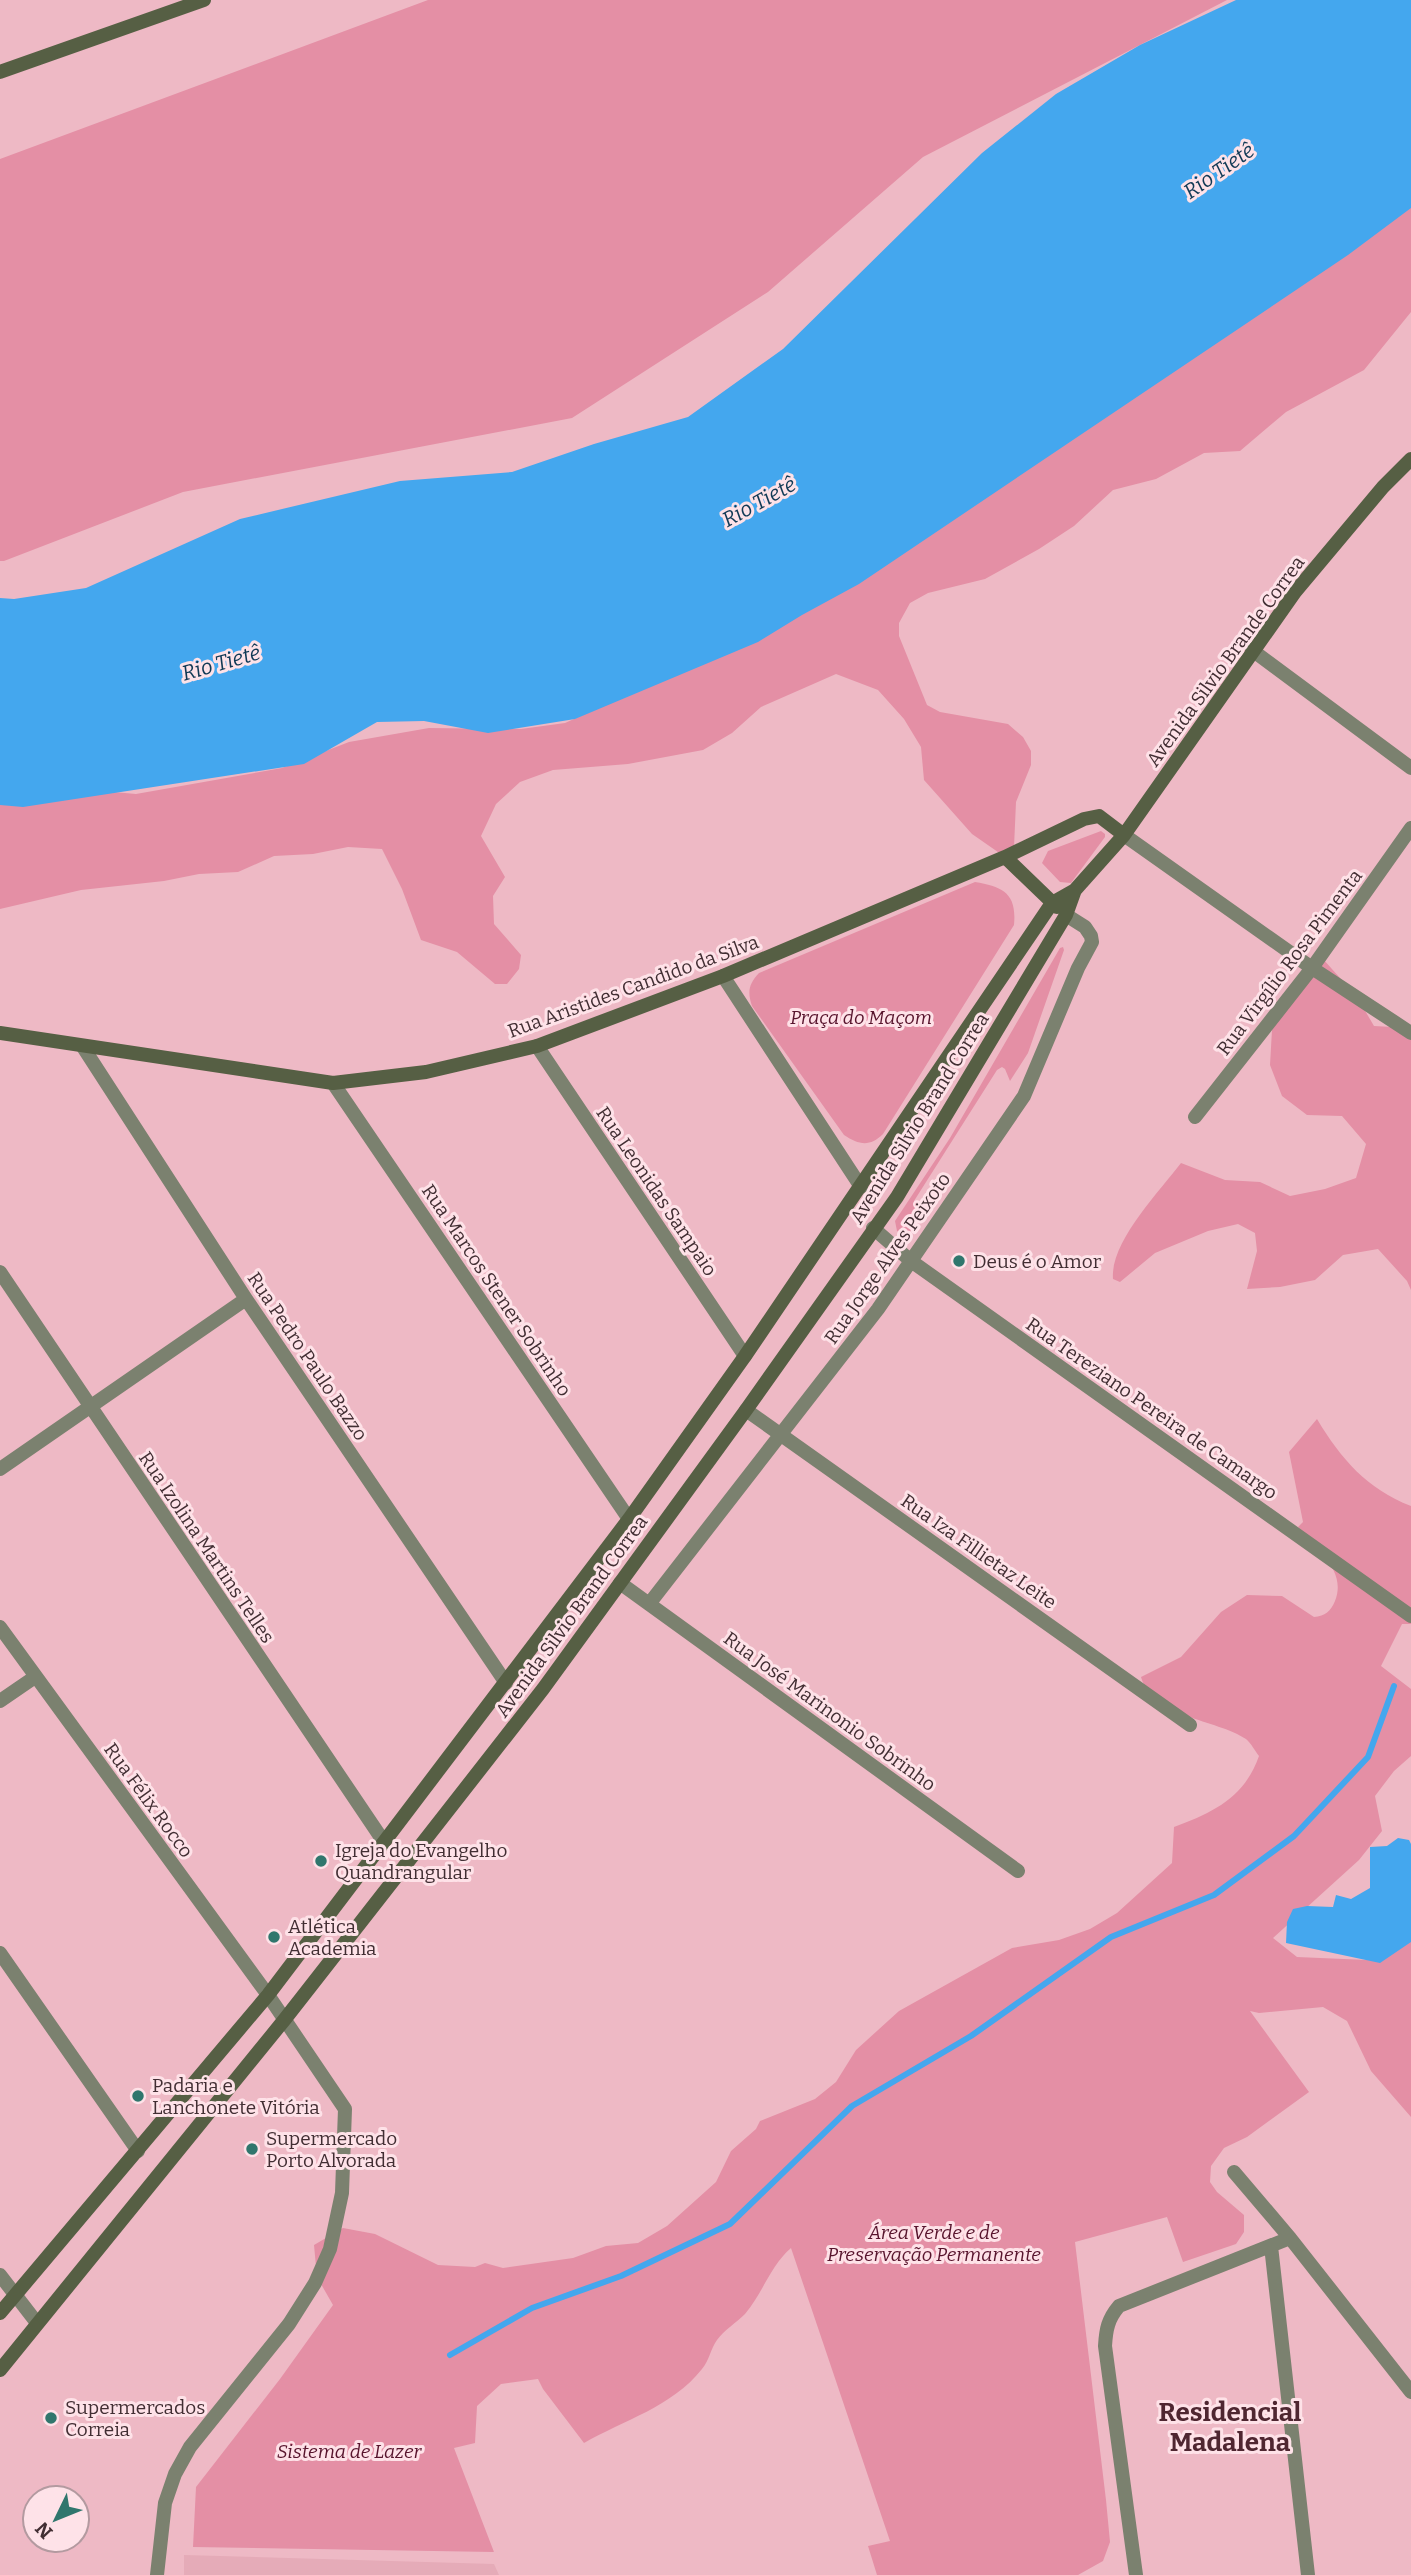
<svg xmlns="http://www.w3.org/2000/svg" width="1411" height="2575" font-family="Bitter,serif">
  <style>
    .built { fill: #e5abb8 }
    .green { fill: #e48fa5 }
    .water { fill: #44a7ee }
    .lines { fill: none; stroke-linecap: round; stroke-linejoin: round }
    .stream { stroke: #44a7ee; stroke-width: 6 }
    .street { stroke: #7b816f; stroke-width: 14 }
    .secondary { stroke: #565f44; stroke-width: 14 }
    .poi-dot { fill: #30766d; stroke: #fee2e8; stroke-width: 2.5 }
    .labels { text-anchor: middle; stroke-width: 6; stroke-linejoin: round; paint-order: stroke }
    .street-label { font-size: 19px; fill: #422e33; stroke: #fee2e8 }
    .park-label { font-size: 19px; font-style: italic; fill: #58142d; stroke: #fee2e8 }
    .poi-label { font-size: 19px; fill: #422e33; stroke: #fee2e8; text-anchor: start }
    .water-label { font-size: 21px; font-style: italic; fill: #103955; stroke: #fee2e8 }
    .district-label { font-size: 26px; font-weight: bold; fill: #4f2631; stroke: #fee2e8 }
  </style>
  <rect width="100%" height="100%" fill="#eeb9c5"/>
  <path class="built" d="M184,2555L494,2564L499,2575H184Z"/>
  <path class="green" d="M428,0H1227L923,157L768,292L572,418L183,492L4,561H0V159Z
    M1411,205V312L1364,370L1286,412L1240,451L1204,453L1156,479L1113,490L1074,526L1039,549L985,579L928,593L910,603L899,623V636L927,705L940,712L1008,724L1023,737L1031,751V765L1016,802L1014,847L1008,859L972,834L924,780L921,747L904,719L878,690L836,674L761,707L732,733L703,750L628,764L553,770L520,782L496,804L481,836L505,877L493,896L494,924L521,955L519,969L507,984H495L457,952L421,940L402,889L382,849L348,847L313,854L274,856L238,872L199,874L164,881L81,890L0,909V782L136,794L282,768L349,742L429,728L521,729L565,723L704,661Z
    M1101,831L1105,834V837L1071,883L1060,882L1042,863L1048,851Z
    M975,882C1003,887 1017,893 1014,925L883,1134C870,1147 859,1145 844,1135L752,1006C747,991 749,984 759,973Z
    M1063,947L1064,950L1028,1053L1010,1081L1005,1069L1002,1067L997,1070L914,1201L921,1216L910,1231L904,1234L897,1231L895,1221L950,1138L1060,948Z
    M1323,959L1357,997L1374,1026L1411,1028V1290L1407,1281L1378,1249L1343,1255L1315,1280L1280,1287L1247,1289L1257,1251L1255,1233L1238,1224L1208,1231L1155,1253L1120,1282L1113,1279C1110,1242 1159,1192 1181,1163L1225,1180L1260,1182L1290,1196L1325,1189L1356,1178L1366,1144L1342,1116L1307,1115L1282,1096L1270,1065L1272,1030L1287,1001Z
    M1317,1419C1341,1459 1367,1489 1411,1506V1624H1402L1381,1666L1411,1689V1756L1394,1771L1375,1796L1382,1831L1359,1860L1273,1938L1297,1957L1367,1960L1394,1945L1411,1929V2117L1371,2071L1347,2021L1323,2007L1259,2013L1250,2011L1309,2092L1247,2137L1224,2148L1211,2166L1210,2182L1217,2192L1244,2215V2232L1236,2244L1183,2262L1167,2217L1075,2242L1106,2500L1110,2542L1103,2561L1078,2575H877L868,2546L890,2541L791,2248C770,2266 763,2293 745,2314C736,2323 724,2330 717,2340C711,2348 709,2361 702,2369C672,2407 624,2420 584,2443L543,2389L538,2379L501,2384L477,2406L475,2443L454,2448L494,2552L193,2547L196,2487L280,2379L333,2305L317,2277L314,2245L343,2228L375,2234L438,2265L475,2267L485,2263L503,2268L573,2258L606,2246L638,2243L667,2226L716,2182L731,2151L756,2129L760,2121L815,2099L836,2082L856,2050L899,2011L1012,1948L1059,1940L1090,1929L1117,1913L1172,1863L1174,1827C1214,1812 1244,1798 1259,1756C1255,1751 1251,1743 1246,1739C1216,1719 1153,1718 1141,1677L1181,1657L1221,1612L1247,1595L1282,1596L1314,1617C1325,1616 1331,1611 1335,1601C1347,1571 1317,1549 1298,1527L1303,1522L1289,1452Z"/>
  <path class="water" d="M1236,0H1411V208L1348,255L859,584L802,615L758,642L575,719L488,733L424,721L377,722L304,764L23,807L0,805V598L14,599L86,588L240,519L400,481L512,472L594,444L688,417L783,349L982,153L1056,94L1140,45Z
    M1398,1838L1409,1840L1411,1844V1942L1380,1963L1286,1943L1287,1922L1293,1909L1307,1906L1333,1907L1336,1895L1351,1899L1370,1888V1847L1387,1846Z"/>
  <g class="lines">
    <path class="stream" d="M450,2355L532,2308L621,2276L730,2224L852,2106L971,2036L1111,1937L1214,1895L1294,1836L1368,1757L1394,1686"/>
    <path class="street" d="M1252,650L1411,768
      M1124,835L1312,968L1411,1033
      M723,976L861,1187
      M537,1046L745,1356
      M83,1047L246,1299L506,1683
      M333,1083L629,1519
      M1195,1117L1312,968L1411,828
      M873,1228L911,1261L1411,1616
      M0,1272L384,1842
      M746,1410L1190,1725
      M0,1469L246,1299
      M620,1583L1018,1871
      M649,1604L878,1309L1024,1096L1078,968L1092,942L1091,936L1085,927L1066,915
      M0,1627L268,1995L345,2109L342,2193L330,2249L315,2283L289,2324L190,2447L175,2474L165,2503L157,2575
      M0,1701L35,1677
      M0,1953L138,2151
      M1234,2172L1290,2238L1411,2392
      M1271,2246L1308,2575
      M0,2275L37,2323
      M1136,2575L1105,2346C1106,2329 1108,2319 1119,2306L1290,2238"/>
    <path class="secondary" d="M0,72L204,0
      M1005,857L1057,907
      M0,1033L333,1083L426,1072L537,1046L723,976L1005,857L1084,819L1099,816L1124,835
      M0,2313L268,1995L629,1519L745,1356L1052,903L1075,890L1124,835L1295,592L1383,487L1411,459
      M0,2370L285,2019L543,1689L746,1410L897,1197L1066,915L1075,890"/>
  </g>
  <g class="poi-dot">
    <circle cx="959" cy="1261" r="7"/>
    <circle cx="321" cy="1861" r="7"/>
    <circle cx="274" cy="1937" r="7"/>
    <circle cx="138" cy="2096" r="7"/>
    <circle cx="252" cy="2149" r="7"/>
    <circle cx="51" cy="2418" r="7"/>
  </g>
  <g class="labels">
    <g class="street-label">
      <text transform="translate(1225 661) rotate(-54)" y="7">Avenida Silvio Brande Correa</text>
      <text transform="translate(1289 962) rotate(-53)" y="7">Rua Virgílio Rosa Pimenta</text>
      <text transform="translate(633 986) rotate(-20)" y="7">Rua Aristides Candido da Silva</text>
      <text transform="translate(919 1118) rotate(-58)" y="7">Avenida Silvio Brand Correa</text>
      <text transform="translate(657 1191) rotate(56)" y="7">Rua Leonidas Sampaio</text>
      <text transform="translate(887 1258) rotate(-55)" y="7">Rua Jorge Alves Peixoto</text>
      <text transform="translate(497 1290) rotate(56)" y="7">Rua Marcos Stener Sobrinho</text>
      <text transform="translate(308 1356) rotate(56)" y="7">Rua Pedro Paulo Bazzo</text>
      <text transform="translate(1152 1408) rotate(35)" y="7">Rua Tereziano Pereira de Camargo</text>
      <text transform="translate(207 1547) rotate(56)" y="7">Rua Izolina Martins Telles</text>
      <text transform="translate(979 1551) rotate(35)" y="7">Rua Iza Fillietaz Leite</text>
      <text transform="translate(571 1616) rotate(-54)" y="7">Avenida Silvio Brand Correa</text>
      <text transform="translate(830 1711) rotate(36)" y="7">Rua José Marinonio Sobrinho</text>
      <text transform="translate(149 1800) rotate(54)" y="7">Rua Félix Rocco</text>
    </g>
    <g class="park-label">
      <text x="861" y="1024">Praça do Maçom</text>
      <text x="934" y="2239">Área Verde e de<tspan x="934" dy="22">Preservação Permanente</tspan></text>
      <text x="349" y="2458">Sistema de Lazer</text>
    </g>
    <g class="poi-label">
      <text x="973" y="1268">Deus é o Amor</text>
      <text x="335" y="1857">Igreja do Evangelho<tspan x="335" dy="22">Quandrangular</tspan></text>
      <text x="288" y="1933">Atlética<tspan x="288" dy="22">Academia</tspan></text>
      <text x="152" y="2092">Padaria e<tspan x="152" dy="22">Lanchonete Vitória</tspan></text>
      <text x="266" y="2145">Supermercado<tspan x="266" dy="22">Porto Alvorada</tspan></text>
      <text x="65" y="2414">Supermercados<tspan x="65" dy="22">Correia</tspan></text>
    </g>
    <g class="water-label">
      <text transform="translate(1219 171) rotate(-35)" y="7">Rio Tietê</text>
      <text transform="translate(759 502) rotate(-29)" y="7">Rio Tietê</text>
      <text transform="translate(221 663) rotate(-16)" y="7">Rio Tietê</text>
    </g>
    <g class="district-label">
      <text x="1230" y="2421">Residencial<tspan x="1230" dy="30">Madalena</tspan></text>
    </g>
  </g>
  <g transform="translate(56 2519) rotate(227)"><circle r="33" fill="#fee2e8" stroke="#b39aa0" stroke-width="2"/>
  <path d="M0-5L12 26L0 18L-12 26Z" fill="#30766d"/>
  <text y="-10" font-size="19" font-weight="bold" text-anchor="middle" fill="#422e33">N</text>
  </g>
</svg>
